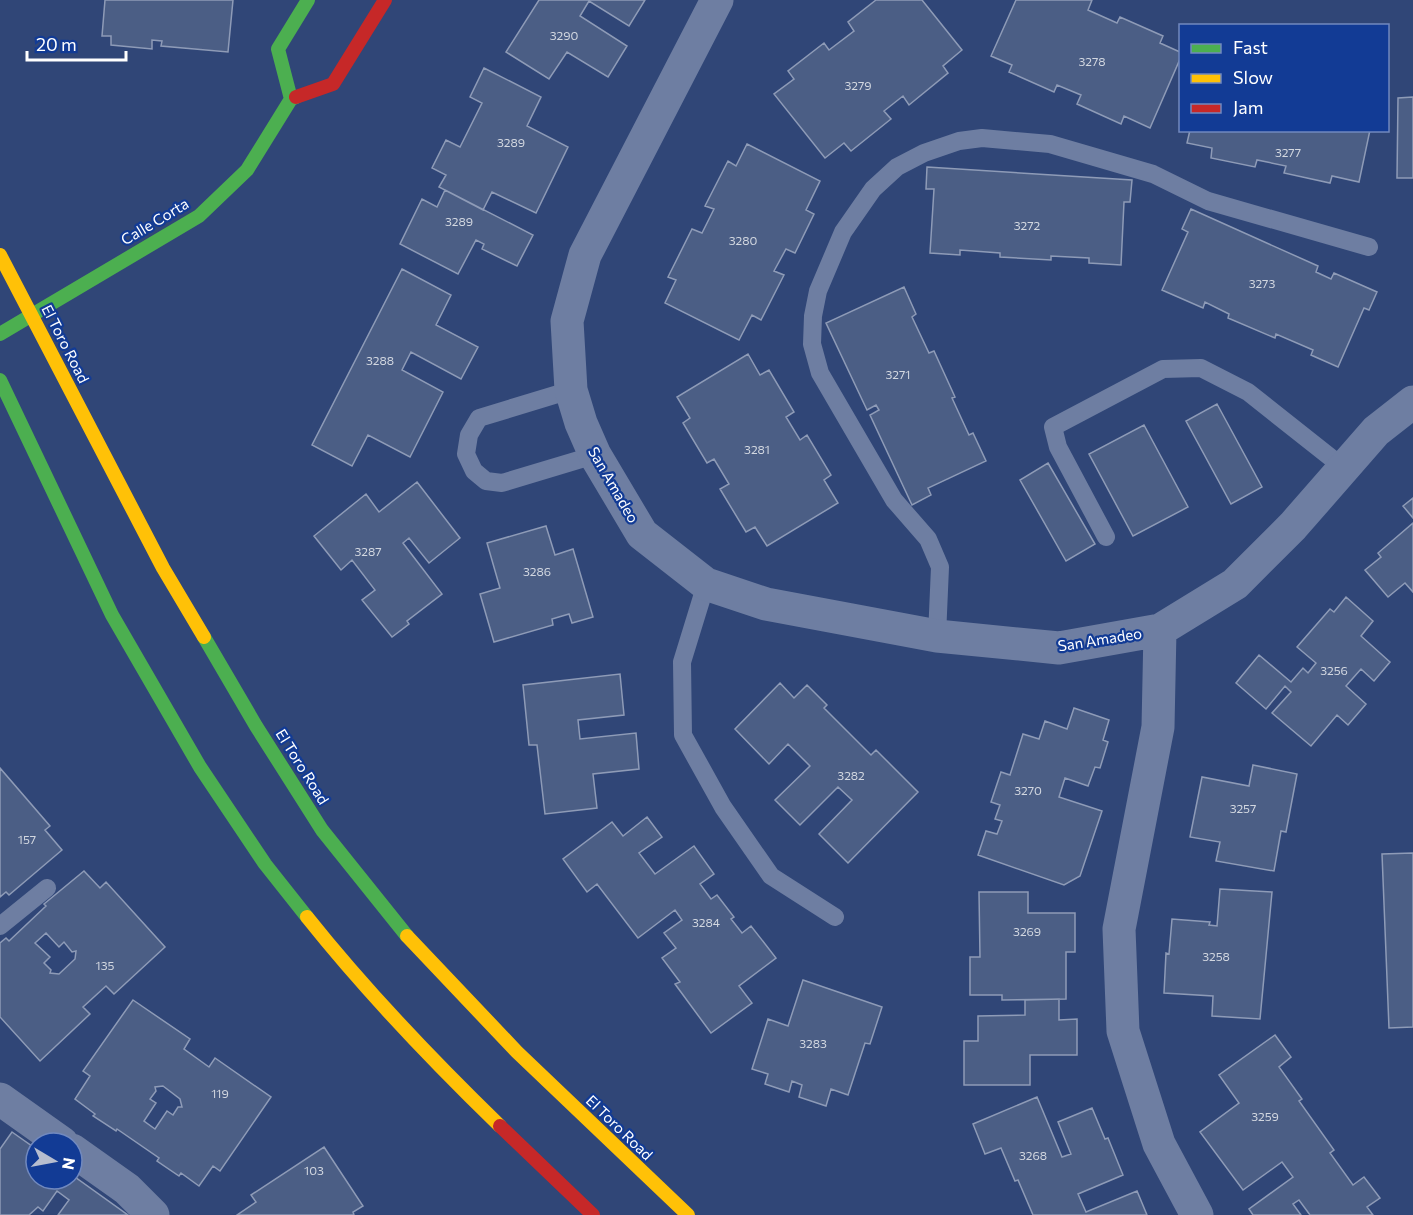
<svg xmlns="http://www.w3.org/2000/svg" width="1413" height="1215" font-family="Commissioner,sans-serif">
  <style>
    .building { fill: #4b5e85; stroke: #8e9bb7; stroke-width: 1.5; fill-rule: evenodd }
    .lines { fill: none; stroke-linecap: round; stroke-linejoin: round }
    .lane { stroke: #6e7ea2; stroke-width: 18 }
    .street { stroke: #6e7ea2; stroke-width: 33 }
    .fast { stroke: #4caf50; stroke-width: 14 }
    .slow { stroke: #ffc107; stroke-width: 14 }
    .jam { stroke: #c62828; stroke-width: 14 }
    .labels { text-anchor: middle; stroke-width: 4.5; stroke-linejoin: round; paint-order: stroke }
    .number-label { font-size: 12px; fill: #d2d7e0 }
    .street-label { font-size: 15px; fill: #fff; stroke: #123b95 }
  </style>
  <rect width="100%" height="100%" fill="#304677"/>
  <path class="building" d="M105,0H233L228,52L161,46L162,41L152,40V49L111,45V36H102Z
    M539,0H645L629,26L589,1L580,16L627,46L608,77L567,52L549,79L506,52Z
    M876,0H922L962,50L943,66L948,73L909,105L903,96L884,111L891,119L851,151L844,143L825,158L774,94L794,79L788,71L824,43L829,50L854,31L848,22Z
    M1016,0H1092L1088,10L1117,23L1120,17L1163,36L1160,43L1180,52V59L1150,128L1124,116L1121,124L1077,104L1081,95L1057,85L1054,92L1009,72L1012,65L991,56Z
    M484,68L541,97L527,126L568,147L536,213L492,192L483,210L439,187L446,175L432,168L446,140L460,147L482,103L470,97Z
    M1413,97V178H1397L1398,98Z
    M1190,130H1370L1359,182L1332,176L1330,183L1284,173L1286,166L1257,160L1255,167L1211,158L1212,148L1187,143Z
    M747,144L820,181L806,210L814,214L795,253L786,249L774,271L784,275L761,320L752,315L739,340L665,303L676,280L668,277L692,229L702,233L714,209L705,206L728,161L736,166Z
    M927,167L1132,180L1130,202H1124L1121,265L1089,263V258L1051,256V260L1000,257V253L960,250V255L930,253L934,189H926Z
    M445,190L533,235L517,266L482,249L484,244L476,240L458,274L400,244L422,199L437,207Z
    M1191,209L1318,266L1316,272L1331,279L1334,273L1377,292L1369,310L1364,308L1338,367L1311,355L1313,350L1276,334L1275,338L1228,318L1229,314L1205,302L1203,308L1162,290L1188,232L1182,229Z
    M402,269L451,295L436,325L478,347L461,379L411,352L402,370L443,392L410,457L368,435L352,466L312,445Z
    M904,287L916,314L912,317L929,353L934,351L955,397L952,398L969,435L973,433L986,461L928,488L931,495L912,505L870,415L879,410L876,405L867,410L826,323Z
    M748,354L760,375L769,370L794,412L786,417L800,440L807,435L831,475L824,480L838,503L767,546L755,527L746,532L720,489L729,484L714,459L707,463L683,423L690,418L677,397Z
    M1217,404L1262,487L1231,504L1186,421Z
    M1144,425L1188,507L1133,536L1089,454Z
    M1048,463L1095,544L1066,561L1020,480Z
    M417,482L460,538L429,563L409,538L403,543L442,594L407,621L409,624L392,637L362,600L375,590L352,560L341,570L314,536L366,494L379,512Z
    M1413,498V518L1403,506Z
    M1413,523V592L1405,583L1388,597L1365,570L1381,557L1378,553Z
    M546,526L555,555L573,549L593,617L572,623L569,614L552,619L553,625L494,642L480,594L500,588L487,543Z
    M1346,597L1373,621L1361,636L1390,662L1374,681L1361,669L1346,686L1366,704L1348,725L1337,715L1311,746L1272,713L1291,692L1285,686L1266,709L1236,683L1259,655L1291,682L1303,668L1308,673L1316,663L1297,647L1330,609L1334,612Z
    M620,674L624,715L578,720L580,739L636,733L639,769L593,774L597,808L545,814L537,745H529L523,685Z
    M780,683L794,698L807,685L827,705L824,708L871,755L876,750L918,792L848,863L819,834L852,800L838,787L800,825L775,800L810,766L788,744L769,764L735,729Z
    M1074,708L1109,720L1103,740L1108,742L1100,768L1095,767L1088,786L1065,778L1059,797L1102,811L1080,876L1064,885L978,855L986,831L997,834L1002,821L995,819L1000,805L991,802L1001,772L1010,775L1023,734L1039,739L1045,721L1067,729Z
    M1253,765L1297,774L1286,832L1281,831L1274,871L1216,861L1220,842L1190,837L1202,777L1249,786Z
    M0,768L50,826L45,830L62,850L9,895L6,892L0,897Z
    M647,817L662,837L639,853L655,874L694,846L714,874L700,884L711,899L717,895L734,917L731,919L742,933L751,926L776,958L739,986L752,1003L711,1033L675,984L680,982L662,958L676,948L664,933L682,920L675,910L638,938L597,884L587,892L563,859L612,822L623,836Z
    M1413,853V1027L1389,1028L1382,854Z
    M84,871L100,888L106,882L165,947L114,994L106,986L83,1007L90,1014L40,1061L0,1017V943L6,938L9,941L46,906L44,904ZM46,933L59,947L64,942L72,952L76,951L75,959L59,974L50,973L51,970L44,963L50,957L35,943Z
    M1220,889L1272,892L1260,1019L1212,1016L1213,996L1164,993L1166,953L1169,954L1172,919L1210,922L1209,925L1217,926Z
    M979,892H1028V913H1075V952H1066V999L1002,1000V995H970V957H980Z
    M803,980L882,1007L870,1044L865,1043L848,1095L831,1089L826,1106L799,1097L802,1085L792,1081L789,1092L765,1084L768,1074L752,1069L768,1019L788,1026Z
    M1059,999V1020L1077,1019V1055H1030V1085H964V1041H978V1016L1025,1015V1000Z
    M133,1000L190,1039L184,1049L209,1067L215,1058L271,1097L220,1171L213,1166L199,1186L181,1173L179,1176L157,1161L159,1158L117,1129L116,1131L93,1116L95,1114L75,1099L90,1076L83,1071ZM163,1086L180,1099L182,1107H178L173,1115L167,1111L155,1129L144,1121L156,1103L150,1099L156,1091L155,1087Z
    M1275,1035L1291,1057L1279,1067L1302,1099L1299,1101L1334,1150L1330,1153L1353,1185L1364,1177L1380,1198L1367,1207L1373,1215H1310L1299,1200L1293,1204L1301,1215H1253L1249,1209L1293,1177L1282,1162L1243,1190L1200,1132L1239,1103L1219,1075Z
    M1037,1097L1062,1157L1071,1154L1058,1122L1092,1108L1105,1139L1108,1138L1123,1175L1078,1194L1086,1212L1137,1191L1147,1215H1033L1018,1180L1015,1181L1001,1148L985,1154L973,1124Z
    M12,1132L36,1149V1179H72V1175L128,1215H58L69,1200L57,1191L43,1211L38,1207L29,1215H0V1149Z
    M324,1147L363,1206L353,1212L354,1215H237L256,1202L251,1195Z"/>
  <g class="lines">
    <path class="lane" d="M571,390L479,418L469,435L466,454L474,471L486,481L502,483L595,455
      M1106,537L1058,447L1053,427L1163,369L1201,368L1248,392L1344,468
      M706,584L682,662L683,735L723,807L771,876L835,917
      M937,636L940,567L928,539L894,500L820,373L812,344L813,316L818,291L843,232L873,189L897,167L924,153L959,141L982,138L1050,144L1153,174L1208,201L1369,247
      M0,926L47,888"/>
    <path class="street" d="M717,0L585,255L567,321L571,390L581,423L595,455L642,534L706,584L766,604L937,636L1059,648L1160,630L1235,584L1293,526L1376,431L1413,402
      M1160,630L1158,727L1119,929L1123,1031L1159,1144L1197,1215
      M0,1099L62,1143
      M72,1150L127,1189L153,1215"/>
    <path class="fast" d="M291,99L278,49L308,0
      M0,334L199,216L247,170L291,99L296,97
      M0,380L112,615L200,767L265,864L307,917
      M204,637L256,726L322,830L407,936"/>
    <path class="slow" d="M0,255L163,568L204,637
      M307,917C366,991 432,1060 500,1126
      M407,936L517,1052L688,1215"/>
    <path class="jam" d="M296,97L333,84L385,0
      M500,1126L593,1215"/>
  </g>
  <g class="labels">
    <g class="number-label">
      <text x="564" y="40">3290</text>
      <text x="1092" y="66">3278</text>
      <text x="858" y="90">3279</text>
      <text x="511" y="147">3289</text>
      <text x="1288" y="157">3277</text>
      <text x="459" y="226">3289</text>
      <text x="1027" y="230">3272</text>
      <text x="743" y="245">3280</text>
      <text x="1262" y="288">3273</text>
      <text x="380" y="365">3288</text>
      <text x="898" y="379">3271</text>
      <text x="757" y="454">3281</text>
      <text x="368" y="556">3287</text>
      <text x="537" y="576">3286</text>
      <text x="1334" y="675">3256</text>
      <text x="851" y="780">3282</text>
      <text x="1028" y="795">3270</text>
      <text x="1243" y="813">3257</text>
      <text x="27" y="844">157</text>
      <text x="706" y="927">3284</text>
      <text x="1027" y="936">3269</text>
      <text x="1216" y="961">3258</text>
      <text x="105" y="970">135</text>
      <text x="813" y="1048">3283</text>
      <text x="220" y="1098">119</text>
      <text x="1265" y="1121">3259</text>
      <text x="1033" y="1160">3268</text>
      <text x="314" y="1175">103</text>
    </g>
    <g class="street-label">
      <text transform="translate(155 222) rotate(-31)" y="5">Calle Corta</text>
      <text transform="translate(65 344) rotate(63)" y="5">El Toro Road</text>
      <text transform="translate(613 485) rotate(60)" y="5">San Amadeo</text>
      <text transform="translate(1100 640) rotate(-9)" y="5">San Amadeo</text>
      <text transform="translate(302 767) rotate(58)" y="5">El Toro Road</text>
      <text transform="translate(619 1128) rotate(44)" y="5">El Toro Road</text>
    </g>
  </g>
  <rect x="1179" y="24" width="210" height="108" fill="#123b95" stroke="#7189bf" stroke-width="1.5"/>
  <rect x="1191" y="44" width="30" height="9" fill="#4caf50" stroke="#7189bf" stroke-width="1.5"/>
  <text x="1233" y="54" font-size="18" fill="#ffffff">Fast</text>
  <rect x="1191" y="74" width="30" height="9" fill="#ffc107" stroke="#7189bf" stroke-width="1.5"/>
  <text x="1233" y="84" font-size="18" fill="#ffffff">Slow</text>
  <rect x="1191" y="104" width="30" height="9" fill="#c62828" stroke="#7189bf" stroke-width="1.5"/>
  <text x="1233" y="114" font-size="18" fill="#ffffff">Jam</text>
  <g transform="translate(54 1161) rotate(100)"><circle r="28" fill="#123b95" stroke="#7189bf" stroke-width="1.5"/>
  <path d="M0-4.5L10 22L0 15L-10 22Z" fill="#b7becf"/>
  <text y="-9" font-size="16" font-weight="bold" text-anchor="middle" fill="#ffffff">N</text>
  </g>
  <path d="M27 51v9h99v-9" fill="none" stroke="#ffffff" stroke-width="3"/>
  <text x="36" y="51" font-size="18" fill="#ffffff" stroke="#123b95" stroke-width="4.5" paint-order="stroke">20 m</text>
</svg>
